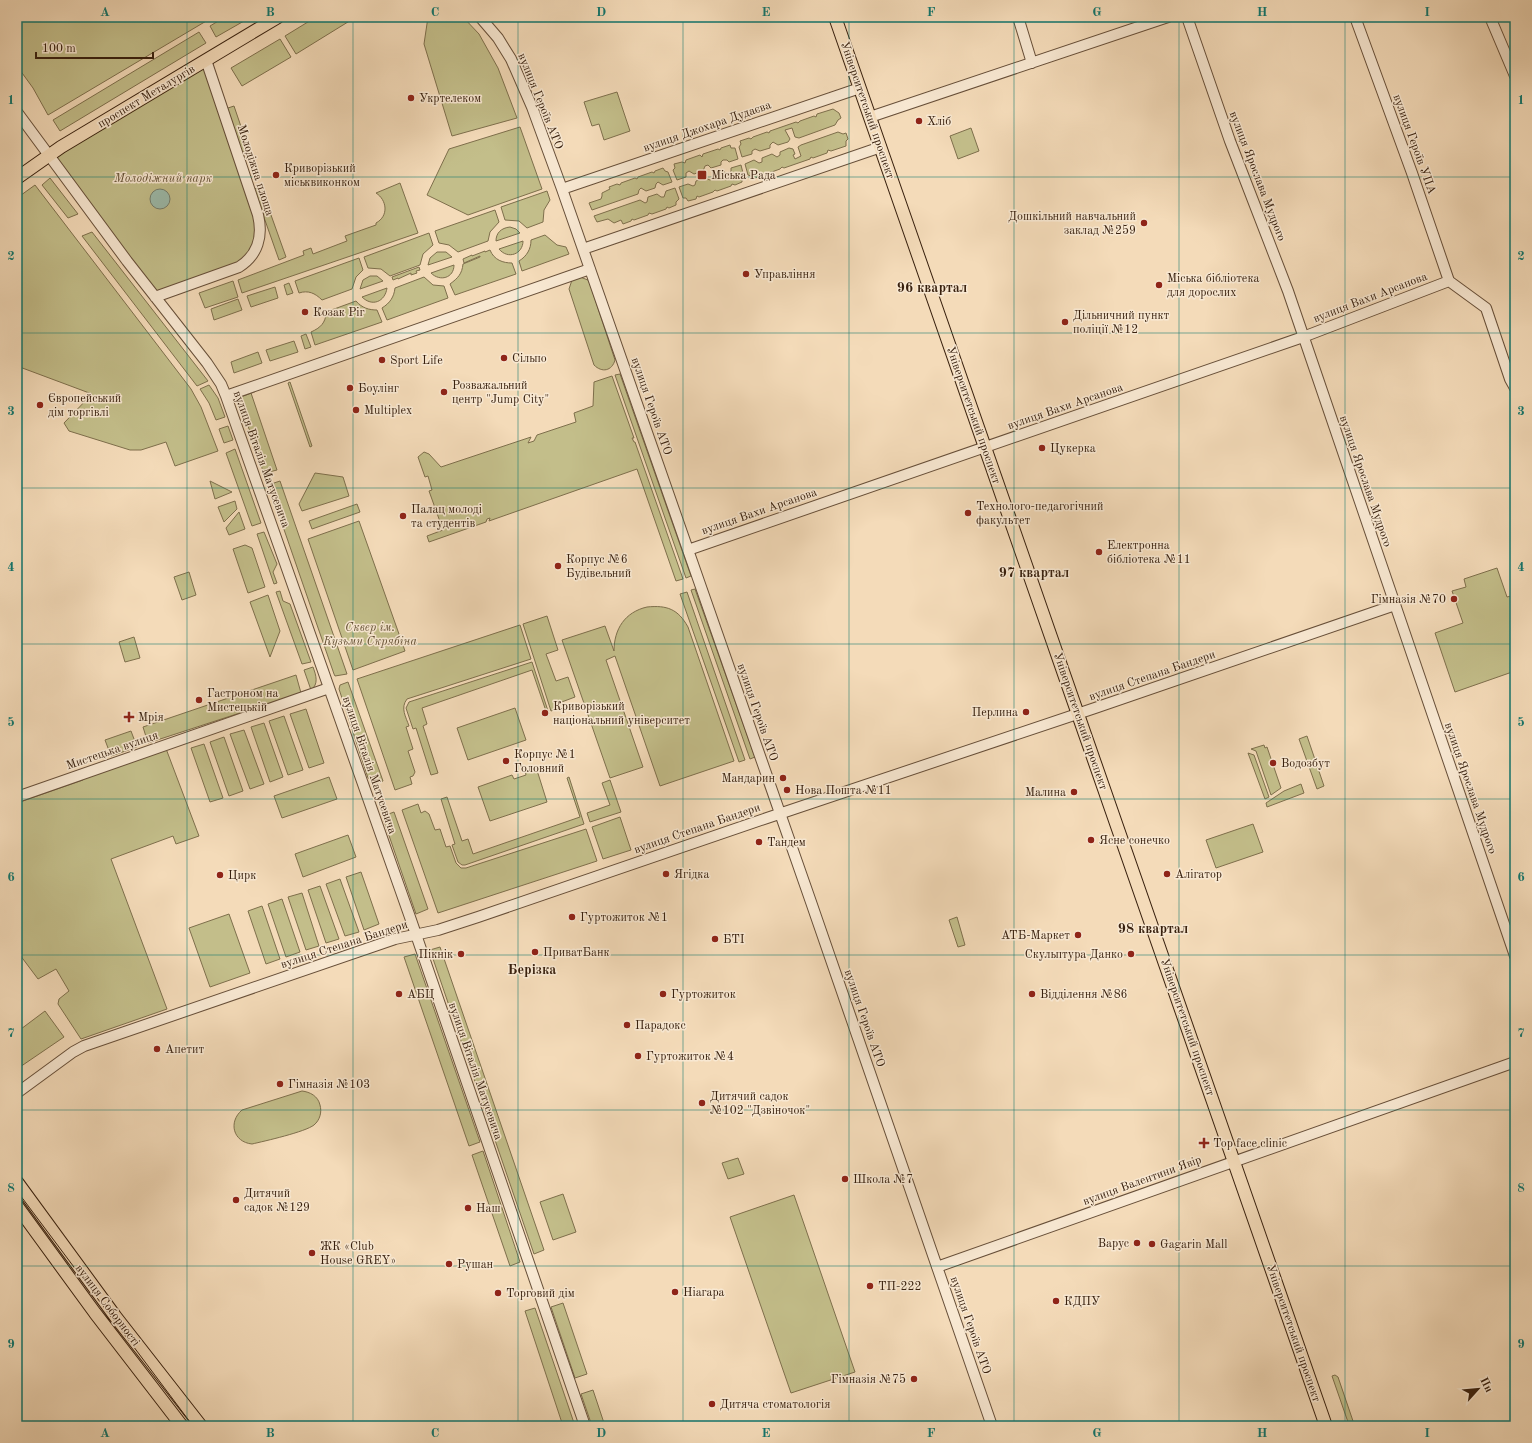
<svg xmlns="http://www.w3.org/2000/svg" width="1532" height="1443" font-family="'Old Standard TT',serif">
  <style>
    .green { fill: #c3be8a; stroke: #7e6f4c }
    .water { fill: #9cbbab; stroke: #747d6c }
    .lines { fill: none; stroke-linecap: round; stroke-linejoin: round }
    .minor-casing { stroke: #674f39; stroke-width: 12 }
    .major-casing { stroke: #38200e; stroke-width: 14 }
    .minor { stroke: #f8e8d2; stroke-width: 10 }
    .major { stroke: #f4dbb9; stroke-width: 12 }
    .tram { stroke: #38200e; stroke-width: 1 }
    .grid { fill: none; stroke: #0f766e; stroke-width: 1; stroke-opacity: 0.55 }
    .poi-dot { fill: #8f2418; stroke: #f8e8d2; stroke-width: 1.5 }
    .labels { text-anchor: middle; stroke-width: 3; stroke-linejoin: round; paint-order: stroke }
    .street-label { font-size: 12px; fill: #38200e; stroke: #f8e8d2 }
    .poi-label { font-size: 12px; fill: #38200e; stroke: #f8e8d2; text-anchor: start }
    .park-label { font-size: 12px; font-style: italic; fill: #624f33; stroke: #f8e8d2 }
    .quarter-label { font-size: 14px; font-weight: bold; fill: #38200e; stroke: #f8e8d2 }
    .neatline { fill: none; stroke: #0f766e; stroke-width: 1.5 }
    .grid-label { font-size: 13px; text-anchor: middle; font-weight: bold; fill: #0f766e }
  </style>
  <rect width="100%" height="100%" fill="#f4dbb9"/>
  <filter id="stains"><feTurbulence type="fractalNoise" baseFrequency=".005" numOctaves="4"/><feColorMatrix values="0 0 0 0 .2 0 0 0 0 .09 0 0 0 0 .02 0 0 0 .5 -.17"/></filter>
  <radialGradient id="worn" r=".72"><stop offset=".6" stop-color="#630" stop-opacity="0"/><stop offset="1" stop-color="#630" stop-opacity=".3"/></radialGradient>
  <path class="green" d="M17,17H213L48,115L33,88L17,66Z
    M225,17H251L216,37L210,26Z
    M316,17H356L296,54L285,36Z
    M428,17H463L479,34L498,68L517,118L452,136L424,44Z
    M199,32L206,43L60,131L53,120Z
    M280,39L291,57L242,86L231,68Z
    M206,60L260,223L250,259L155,297L48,156Z
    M617,92L630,131L604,140L599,124L592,126L584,102Z
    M234,106L249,150L240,153L225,109Z
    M833,109L839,113L841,118L838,120L835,125L799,138L795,137L792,128L785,130L790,139L788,142L778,145L773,142L770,145V148L760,151L755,149L752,151V154L742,157L739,147L741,144L740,141L749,138L751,139L753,137L767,132L769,133L770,131L796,122L798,123L800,121L814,116L816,117L817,114Z
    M520,127L542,189L468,215L427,195L449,149Z
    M971,128L979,151L958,159L950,136Z
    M838,132L843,134L846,133L848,139L846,141V146L831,151L828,150L827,153L813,158L811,157L810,159L784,168L782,167L780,169L766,174L764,173L763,175L753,179L751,176L748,175L745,164L754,160L759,163L762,162V158L772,154L777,157L780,155V152L789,148L793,149L795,154L793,155L795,159L801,156L798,147L801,145Z
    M730,145L731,148H735L738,159L729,162L727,160H723L721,162V165L711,168L708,165L705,166L703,171L694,174L689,171L686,173V177L677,180L673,170L675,168L674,164L682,162L685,163L686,160L700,155L702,157L703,154L718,149L720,150L721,148Z
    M741,165L744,177L742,179V182L735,185L732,184L731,186L717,191L715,190L713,192L699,197L697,196L696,199L688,201L686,198H683L679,187L688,184L693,186L695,185L696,181L705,178L710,180L713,179V175L723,171L728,174L731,171V168Z
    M663,168L665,171L668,172L672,182L663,185L658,182L656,184L655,188L646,191L641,188L639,190L638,194L592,210L589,203L601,199L602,196V193L610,189L609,187L617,184L620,185L621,183L635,178L637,179L638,177L652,172L654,173L655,171Z
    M50,178L78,214L68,218L42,185Z
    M400,183L418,233L242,293L238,280L304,255L303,251L311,248L313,254L347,241L345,236L376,225V223C389,216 387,200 376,193Z
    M35,185L191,389L201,407L218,451L175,466L166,442L141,450H130L69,431L64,423L92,394L17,366V198Z
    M261,187L286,257L279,260L254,189Z
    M675,188L679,199L676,202V205L669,208L667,207L666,209L652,214L649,213L648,215L634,220L632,219L631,221L623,224L621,220L614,223L608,219L597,222L594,216L640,200L645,203L647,202L648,197L657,194L661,197H664L666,191Z
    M547,191L550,200L544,210L543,222L527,228L519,221L505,220L501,207Z
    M495,210L499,222L490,232L488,241L458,252L449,245L439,243L435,231Z
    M510,227L516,229L520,233L496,241C496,233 501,228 510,227Z
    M92,232L208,381L197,386L82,236Z
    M429,233L433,245L423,254L420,265L390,276L381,269L368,268L364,257Z
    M545,235L557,245L566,247L569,254L522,271L519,261C527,256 531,249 531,240Z
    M523,241C523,254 508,260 499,249Z
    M490,250C494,260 503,263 512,263L516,274L455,295L450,284C458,278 462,274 463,264L480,257V256L464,263L463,259L472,255V256L485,251V252Z
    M437,252H446L452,257L428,265L430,258Z
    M359,258L363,270L356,277L352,289L322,300C315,293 308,290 299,293L295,281Z
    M454,265C454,278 440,282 431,273Z
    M419,267L420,270L416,271L417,273L411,275V273L398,279V278L393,280L392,277Z
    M370,276H377L383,281L360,289L363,280Z
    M424,277L433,285L444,286L448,298L387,320L382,308C390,303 394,297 395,288Z
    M580,277L588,280L590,284L615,360C612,371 602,373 594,365L569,289L572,280Z
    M233,281L238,297L205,308L199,293Z
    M289,283L293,293L287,295L284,285Z
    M275,287L278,298L251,307L247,296Z
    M387,288C385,302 372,307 362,297Z
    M238,299L242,310L214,320L211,309Z
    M356,301C362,308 369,310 377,310L382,322L315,345L311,332C320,328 326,323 326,312Z
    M306,334L311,347L305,349L301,336Z
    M294,341L298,352L270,361L266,350Z
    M258,352L262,363L234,373L231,362Z
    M620,374L691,576L686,578L615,375Z
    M612,376L634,438H632L634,442H635L683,579L676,581L637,469L489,521L490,518L487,519L486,522L429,542L427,536L443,530L429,491L432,490L428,476L425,477L418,457L424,452L429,454L441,467L531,437L528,443L534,441L537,435L576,422L574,413L593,406L594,382Z
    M290,382L312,446L310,447L288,383Z
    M209,385L218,398L225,417L216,420L209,403L200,389Z
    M251,393L277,470L265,473L263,471L240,402L241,397Z
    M228,426L233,440L224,443L219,429Z
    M235,449L261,523L252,526L226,453Z
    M315,473L343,477L349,496L302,511L299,504Z
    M210,481L232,492L215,499Z
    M280,481L347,674L335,676L334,674L270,489L271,484Z
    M235,501L237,509L224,522L218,507Z
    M357,504L360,512L312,529L309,521Z
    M239,512L245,529L229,535L226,528Z
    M359,521L405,651L353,670L308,539Z
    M264,532L277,564L273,572L277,583L274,584L257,534Z
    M245,545L252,548L265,587L248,593L233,549Z
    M1497,568L1507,597L1515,595V671L1455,692L1435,633L1463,623L1452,591L1466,587L1464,579Z
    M189,572L196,595L182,600L174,577Z
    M695,589L755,757L750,759L691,590Z
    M280,591L283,601L290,604L311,662L302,664L276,592Z
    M687,592L745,760L739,762L680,594Z
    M268,595L280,631L270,657L250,602Z
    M647,607C667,605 678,609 688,627L734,761L660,786L615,656L606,660L643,767L610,778L562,640L605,626L614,651C614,629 625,612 647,607Z
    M547,616L558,650L546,654L556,681L568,677L575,697L559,703L560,708L551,711L523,624Z
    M520,625L531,659L407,699C400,708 406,717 409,726L406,727L413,749L408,751L415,772L413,776L410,777L412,784L395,790L357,679Z
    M134,637L140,658L125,662L119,642Z
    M532,662L549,714H547L532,670L422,708L427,724L423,726L438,773L431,775L416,728L413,729L406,708L409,702Z
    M313,667C316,675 319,684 311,690L304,670Z
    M296,675L301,693L148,743L143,727Z
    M348,682L383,781L375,784L372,779L368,778L339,689L340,685Z
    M515,708L526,740L468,760L457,728Z
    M306,709L324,763L309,768L290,714Z
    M284,716L303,770L288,775L269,721Z
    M264,723L283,777L270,782L251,727Z
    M244,730L264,784L250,789L230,734Z
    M131,731L137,747L111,756L105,740Z
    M1307,736L1324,786L1317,789L1299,739Z
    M224,737L243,791L229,796L210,742Z
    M204,744L223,798L210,802L191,748Z
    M1264,745L1265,748L1267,747L1281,788L1271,795L1256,751L1251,749Z
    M165,746L199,836L176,844L173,836L111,859L167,1009L81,1039L58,1004L59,999L69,991L56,969L38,979L17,951V803L83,780L82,775Z
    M1248,753L1254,755L1269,797L1265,799Z
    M536,767L547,802L490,821L478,787L512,775L514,779L526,775L525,771Z
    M329,777L337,799L282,818L274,796Z
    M569,777L584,824L465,865H462L458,862L452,845L455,844L441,799L447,797L462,841L468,839L473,854L580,817L567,778Z
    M610,780L621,812L590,822L587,813L610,805L602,783Z
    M1301,784L1304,793L1267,807L1266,803L1284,791Z
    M418,804L421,813L425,811L429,814L435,830L440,829L446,847L450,846L456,863L461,868H466L586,829L597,861L438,913L402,810Z
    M394,812L428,909L416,914L384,821L386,815Z
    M620,817L631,850L603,859L592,827Z
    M1253,824L1263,852L1216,868L1206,840Z
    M348,835L356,857L303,877L295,854Z
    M361,872L379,924L364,930L346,877Z
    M340,879L359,932L345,936L326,884Z
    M320,886L339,939L326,943L308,890Z
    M302,893L319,946L306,950L288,897Z
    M282,899L300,952L286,957L268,904Z
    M262,906L280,959L266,964L248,911Z
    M229,914L250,973L210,987L189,928Z
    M957,917L965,945L958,947L949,920Z
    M440,947L544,1250L534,1254L430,950Z
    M415,954L480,1142L469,1146L404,957Z
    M45,1011L64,1037L17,1069V1032Z
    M302,1091C310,1092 318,1096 320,1105C322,1112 320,1120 314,1125C305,1132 265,1141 252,1144C233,1142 228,1122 242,1110Z
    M483,1151L520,1262L510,1266L472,1155Z
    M738,1158L744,1174L728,1179L722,1163Z
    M563,1194L576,1232L553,1240L540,1202Z
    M794,1195L855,1372L791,1393L730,1217Z
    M563,1303L587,1374L575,1378L551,1307Z
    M535,1308L575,1426H563L525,1311Z
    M1335,1375L1338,1377L1353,1421L1349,1425L1332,1376Z
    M593,1390L605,1426H592L581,1394Z"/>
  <path class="water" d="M150 199a10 10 0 1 1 20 0a10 10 0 1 1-20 0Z"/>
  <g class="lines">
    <g class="minor-casing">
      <path id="minor" d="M480,17L498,38L511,59L532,107L562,189L811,902L992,1426
        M1018,17L1032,63
        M1187,17L1230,141L1288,291L1515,956
        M1355,17L1412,173L1449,281
        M1490,17L1515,76
        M17,112L127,261L207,363L221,384L226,396L411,920L585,1426
        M870,117L1168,17
        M562,189L860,88
        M583,249L881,147
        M1449,281L1486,308L1510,379L1515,388
        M155,297L239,267C258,255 263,236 258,215L206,60
        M226,396L590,269
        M688,550L1303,337L1449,281
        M17,797L329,688
        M17,1093L73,1052L84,1046L395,939L438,930L478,917L767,818L1095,708L1395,605
        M937,1267L1515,1062"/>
    </g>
    <g class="major-casing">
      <path id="major" d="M835,17L1326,1426
        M17,178L61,147L278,17
        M17,1182L115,1316L201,1426
        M17,1206L95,1313L182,1426"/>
    </g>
    <use href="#minor" class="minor"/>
    <use href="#major" class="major"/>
    <path class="tram" d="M17,1191L193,1426"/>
  </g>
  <path class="grid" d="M187,17V1426M353,17V1426M518,17V1426M683,17V1426M849,17V1426M1014,17V1426M1179,17V1426M1345,17V1426M17,177H1515M17,333H1515M17,488H1515M17,644H1515M17,799H1515M17,955H1515M17,1110H1515M17,1266H1515"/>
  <g class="poi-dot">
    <circle cx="411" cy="98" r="4"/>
    <circle cx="919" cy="121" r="4"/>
    <circle cx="276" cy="175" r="4"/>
    <rect x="697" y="170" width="10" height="10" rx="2"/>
    <circle cx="1144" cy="223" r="4"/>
    <circle cx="746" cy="274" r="4"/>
    <circle cx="1159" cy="285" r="4"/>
    <circle cx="305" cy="312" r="4"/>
    <circle cx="1065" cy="322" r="4"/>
    <circle cx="504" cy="358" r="4"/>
    <circle cx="382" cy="360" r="4"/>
    <circle cx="350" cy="388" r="4"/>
    <circle cx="444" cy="392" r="4"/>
    <circle cx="40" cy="405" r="4"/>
    <circle cx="356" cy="410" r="4"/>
    <circle cx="1042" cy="448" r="4"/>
    <circle cx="968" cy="513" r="4"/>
    <circle cx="403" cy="516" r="4"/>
    <circle cx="1099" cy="552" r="4"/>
    <circle cx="558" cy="566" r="4"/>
    <circle cx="1454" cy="599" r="4"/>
    <circle cx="199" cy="700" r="4"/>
    <circle cx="1026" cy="712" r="4"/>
    <circle cx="545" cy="713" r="4"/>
    <path d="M127 711h4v4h4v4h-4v4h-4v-4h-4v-4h4z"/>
    <circle cx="506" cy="761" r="4"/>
    <circle cx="1273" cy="763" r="4"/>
    <circle cx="783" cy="778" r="4"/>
    <circle cx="787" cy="790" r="4"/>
    <circle cx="1074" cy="792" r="4"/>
    <circle cx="1091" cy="840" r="4"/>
    <circle cx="759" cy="842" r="4"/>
    <circle cx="666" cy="874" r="4"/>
    <circle cx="1167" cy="874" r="4"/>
    <circle cx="220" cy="875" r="4"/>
    <circle cx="572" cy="917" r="4"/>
    <circle cx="1078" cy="935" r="4"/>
    <circle cx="715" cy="939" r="4"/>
    <circle cx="535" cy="952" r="4"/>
    <circle cx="461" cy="954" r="4"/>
    <circle cx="1131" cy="954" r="4"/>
    <circle cx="399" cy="994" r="4"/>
    <circle cx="663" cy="994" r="4"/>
    <circle cx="1032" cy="994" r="4"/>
    <circle cx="627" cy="1025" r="4"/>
    <circle cx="157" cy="1049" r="4"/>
    <circle cx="638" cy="1056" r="4"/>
    <circle cx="280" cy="1084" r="4"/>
    <circle cx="702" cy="1103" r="4"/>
    <path d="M1202 1137h4v4h4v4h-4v4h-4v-4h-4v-4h4z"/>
    <circle cx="845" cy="1179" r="4"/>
    <circle cx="236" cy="1200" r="4"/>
    <circle cx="468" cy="1208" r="4"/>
    <circle cx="1137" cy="1243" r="4"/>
    <circle cx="1152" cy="1244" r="4"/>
    <circle cx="312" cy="1253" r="4"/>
    <circle cx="449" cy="1264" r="4"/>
    <circle cx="870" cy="1286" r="4"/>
    <circle cx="675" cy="1292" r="4"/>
    <circle cx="498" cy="1293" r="4"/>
    <circle cx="1056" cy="1301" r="4"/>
    <circle cx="914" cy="1379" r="4"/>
    <circle cx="712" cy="1404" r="4"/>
  </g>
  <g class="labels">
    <g class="street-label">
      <text transform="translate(146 96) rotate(-31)" y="4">проспект Металургів</text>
      <text transform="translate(541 101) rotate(68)" y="4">вулиця Героїв АТО</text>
      <text transform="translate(868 110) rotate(71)" y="4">Університетський проспект</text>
      <text transform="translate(707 126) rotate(-19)" y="4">вулиця Джохара Дудаєва</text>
      <text transform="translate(1415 144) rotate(70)" y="4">вулиця Героїв УПА</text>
      <text transform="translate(256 170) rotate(72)" y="4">Молодіжна площа</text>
      <text transform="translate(1258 176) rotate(69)" y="4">вулиця Ярослава Мудрого</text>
      <text transform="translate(1370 297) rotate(-21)" y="4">вулиця Вахи Арсанова</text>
      <text transform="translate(652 406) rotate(71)" y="4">вулиця Героїв АТО</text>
      <text transform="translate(1065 406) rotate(-19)" y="4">вулиця Вахи Арсанова</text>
      <text transform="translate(974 415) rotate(71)" y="4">Університетський проспект</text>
      <text transform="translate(262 459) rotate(70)" y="4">вулиця Віталія Матусевича</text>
      <text transform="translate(1366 481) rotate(71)" y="4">вулиця Ярослава Мудрого</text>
      <text transform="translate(759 511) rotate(-19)" y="4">вулиця Вахи Арсанова</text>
      <text transform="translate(1152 675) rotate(-19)" y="4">вулиця Степана Бандери</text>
      <text transform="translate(758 712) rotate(71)" y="4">вулиця Героїв АТО</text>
      <text transform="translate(1081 721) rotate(71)" y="4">Університетський проспект</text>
      <text transform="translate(112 750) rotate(-19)" y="4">Мистецька вулиця</text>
      <text transform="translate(370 765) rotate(71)" y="4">вулиця Віталія Матусевича</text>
      <text transform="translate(1471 788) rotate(71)" y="4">вулиця Ярослава Мудрого</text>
      <text transform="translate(697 828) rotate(-19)" y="4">вулиця Степана Бандери</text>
      <text transform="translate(344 944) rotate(-18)" y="4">вулиця Степана Бандери</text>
      <text transform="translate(865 1018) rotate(71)" y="4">вулиця Героїв АТО</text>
      <text transform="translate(1188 1027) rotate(71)" y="4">Університетський проспект</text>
      <text transform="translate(476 1071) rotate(71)" y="4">вулиця Віталія Матусевича</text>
      <text transform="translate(1142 1180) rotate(-20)" y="4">вулиця Валентини Явір</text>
      <text transform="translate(108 1305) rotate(53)" y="4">вулиця Соборності</text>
      <text transform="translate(971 1325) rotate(71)" y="4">вулиця Героїв АТО</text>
      <text transform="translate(1294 1333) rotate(71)" y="4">Університетський проспект</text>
    </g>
    <g class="poi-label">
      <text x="419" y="102">Укртелеком</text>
      <text x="927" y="125">Хліб</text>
      <text x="284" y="172">Криворізький<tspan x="284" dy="14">міськвиконком</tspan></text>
      <text x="711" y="179">Міська Рада</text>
      <text x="1136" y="220" text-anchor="end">Дошкільний навчальний<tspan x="1136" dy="14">заклад №259</tspan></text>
      <text x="754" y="278">Управління</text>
      <text x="1167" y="282">Міська бібліотека<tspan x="1167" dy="14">для дорослих</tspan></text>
      <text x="313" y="316">Козак Ріг</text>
      <text x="1073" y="319">Дільничний пункт<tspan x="1073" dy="14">поліції №12</tspan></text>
      <text x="512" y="362">Сільпо</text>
      <text x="390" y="364">Sport Life</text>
      <text x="452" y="389">Розважальний<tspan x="452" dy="14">центр "Jump City"</tspan></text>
      <text x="358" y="392">Боулінг</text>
      <text x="48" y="402">Європейський<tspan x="48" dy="14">дім торгівлі</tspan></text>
      <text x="364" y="414">Multiplex</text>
      <text x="1050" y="452">Цукерка</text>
      <text x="976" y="510">Технолого-педагогічний<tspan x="976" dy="14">факультет</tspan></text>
      <text x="411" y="513">Палац молоді<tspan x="411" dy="14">та студентів</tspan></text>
      <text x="1107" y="549">Електронна<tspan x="1107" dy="14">бібліотека №11</tspan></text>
      <text x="566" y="563">Корпус №6<tspan x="566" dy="14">Будівельний</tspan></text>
      <text x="1446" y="603" text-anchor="end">Гімназія №70</text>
      <text x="207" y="697">Гастроном на<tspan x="207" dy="14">Мистецькій</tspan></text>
      <text x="553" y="710">Криворізький<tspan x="553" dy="14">національний університет</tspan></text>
      <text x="1018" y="716" text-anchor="end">Перлина</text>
      <text x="138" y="721">Мрія</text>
      <text x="514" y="758">Корпус №1<tspan x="514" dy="14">Головний</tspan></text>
      <text x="1281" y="767">Водозбут</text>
      <text x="775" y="782" text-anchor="end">Мандарин</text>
      <text x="795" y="794">Нова Пошта №11</text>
      <text x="1066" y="796" text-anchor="end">Малина</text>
      <text x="1099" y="844">Ясне сонечко</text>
      <text x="767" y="846">Тандем</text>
      <text x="674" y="878">Ягідка</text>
      <text x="1175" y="878">Алігатор</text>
      <text x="228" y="879">Цирк</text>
      <text x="580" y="921">Гуртожиток №1</text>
      <text x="1070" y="939" text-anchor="end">АТБ-Маркет</text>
      <text x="723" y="943">БТІ</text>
      <text x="543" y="956">ПриватБанк</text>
      <text x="453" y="958" text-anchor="end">Пікнік</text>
      <text x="1123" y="958" text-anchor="end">Скульптура Данко</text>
      <text x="407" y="998">АБЦ</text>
      <text x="671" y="998">Гуртожиток</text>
      <text x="1040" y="998">Відділення №86</text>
      <text x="635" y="1029">Парадокс</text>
      <text x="165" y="1053">Апетит</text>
      <text x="646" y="1060">Гуртожиток №4</text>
      <text x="288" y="1088">Гімназія №103</text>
      <text x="710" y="1100">Дитячий садок<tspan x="710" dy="14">№102 "Дзвіночок"</tspan></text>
      <text x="1213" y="1147">Top face clinic</text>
      <text x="853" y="1183">Школа №7</text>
      <text x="244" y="1197">Дитячий<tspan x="244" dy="14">садок №129</tspan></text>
      <text x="476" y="1212">Наш</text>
      <text x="1129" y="1247" text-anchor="end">Варус</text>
      <text x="1160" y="1248">Gagarin Mall</text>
      <text x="320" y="1250">ЖК «Club<tspan x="320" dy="14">House GREY»</tspan></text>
      <text x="457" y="1268">Рушан</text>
      <text x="878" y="1290">ТП-222</text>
      <text x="683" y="1296">Ніагара</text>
      <text x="506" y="1297">Торговий дім</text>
      <text x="1064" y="1305">КДПУ</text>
      <text x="906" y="1383" text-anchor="end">Гімназія №75</text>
      <text x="720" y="1408">Дитяча стоматологія</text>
    </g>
    <g class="park-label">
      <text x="163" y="182">Молодіжний парк</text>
      <text x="370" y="631">Сквер ім.<tspan x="370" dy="14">Кузьми Скрябіна</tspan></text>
    </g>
    <g class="quarter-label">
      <text x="932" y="292">96 квартал</text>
      <text x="1034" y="577">97 квартал</text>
      <text x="1153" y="933">98 квартал</text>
      <text x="532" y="974">Берізка</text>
    </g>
  </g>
  <rect width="1532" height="1443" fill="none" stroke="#f4dbb9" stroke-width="44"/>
  <g transform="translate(1478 1389) rotate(63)" stroke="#f8e8d2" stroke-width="3" paint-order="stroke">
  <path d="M0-3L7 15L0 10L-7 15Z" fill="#38200e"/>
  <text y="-6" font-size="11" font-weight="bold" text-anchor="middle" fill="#38200e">Пн</text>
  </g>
  <path d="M36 52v6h117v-6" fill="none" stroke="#38200e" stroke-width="2"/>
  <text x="42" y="52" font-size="12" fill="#38200e" stroke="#f8e8d2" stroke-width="3" paint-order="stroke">100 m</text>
  <rect x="22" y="22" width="1488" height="1399" class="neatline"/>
  <g class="grid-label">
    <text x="105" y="16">A</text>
    <text x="270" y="16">B</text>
    <text x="435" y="16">C</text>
    <text x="601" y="16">D</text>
    <text x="766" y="16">E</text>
    <text x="931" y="16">F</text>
    <text x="1097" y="16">G</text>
    <text x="1262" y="16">H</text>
    <text x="1427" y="16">I</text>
    <text x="11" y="104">1</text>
    <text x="1521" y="104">1</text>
    <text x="11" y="260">2</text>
    <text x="1521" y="260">2</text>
    <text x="11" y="415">3</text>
    <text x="1521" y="415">3</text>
    <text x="11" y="571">4</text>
    <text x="1521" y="571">4</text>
    <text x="11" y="726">5</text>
    <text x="1521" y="726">5</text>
    <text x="11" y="881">6</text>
    <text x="1521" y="881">6</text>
    <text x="11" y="1037">7</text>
    <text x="1521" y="1037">7</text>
    <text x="11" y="1192">8</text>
    <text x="1521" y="1192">8</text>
    <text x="11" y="1348">9</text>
    <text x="1521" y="1348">9</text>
    <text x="105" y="1437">A</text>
    <text x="270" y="1437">B</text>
    <text x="435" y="1437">C</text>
    <text x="601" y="1437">D</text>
    <text x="766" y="1437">E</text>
    <text x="931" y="1437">F</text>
    <text x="1097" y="1437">G</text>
    <text x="1262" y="1437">H</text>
    <text x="1427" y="1437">I</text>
  </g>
  <rect width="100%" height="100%" filter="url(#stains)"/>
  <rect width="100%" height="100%" fill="url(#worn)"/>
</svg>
